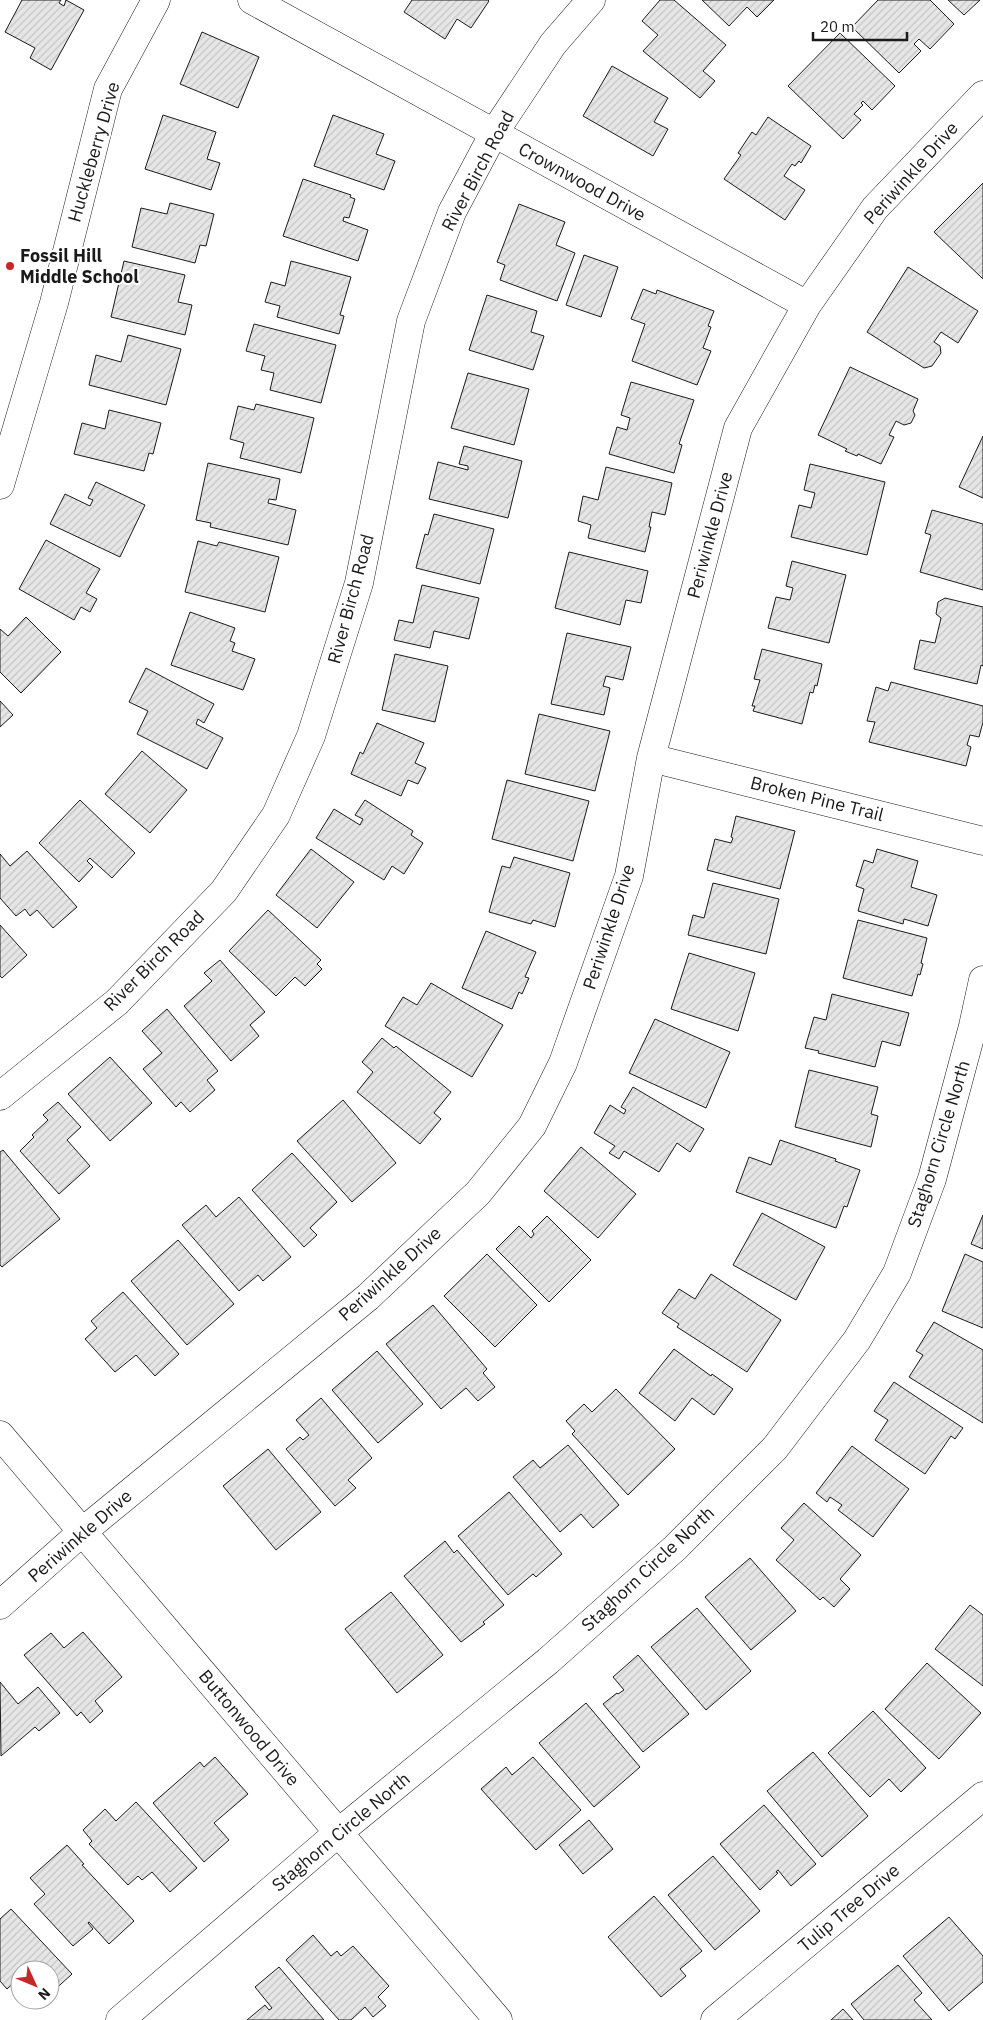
<svg xmlns="http://www.w3.org/2000/svg" width="983" height="2020" font-family="'IBM Plex Sans',sans-serif">
  <style>
    .building { fill: url(#building-hatch); stroke: #1a1a1a }
    .lines { fill: none; stroke-linecap: round; stroke-linejoin: round }
    .minor-casing { stroke: #1a1a1a; stroke-width: 29 }
    .minor { stroke: #fff; stroke-width: 28 }
    .poi-dot { fill: #c62828; stroke: #fff; stroke-width: 2 }
    .labels { text-anchor: middle; stroke-width: 4; stroke-linejoin: round; paint-order: stroke }
    .street-label { font-size: 18px; fill: #1a1a1a; stroke: #fff }
    .poi-label { font-size: 18px; font-weight: bold; fill: #1a1a1a; stroke: #fff; text-anchor: start }
  </style>
  <defs>
    <pattern id="building-hatch" width="6" height="6" patternUnits="userSpaceOnUse" patternTransform="scale(1.25)"><rect width="6" height="6" fill="#e6e6e6"/><path d="M-1 1l2-2M0 6l6-6M5 7l2-2" fill="none" stroke="#c5c5c5"/></pattern>
  </defs>
  <rect width="100%" height="100%" fill="#fff"/>
  <path class="building" d="M22,0H61L59,3L64,6L66,0L84,10L51,70L30,58L35,48L5,32Z
    M412,0H488L489,1L471,28L457,19L445,39L404,12Z
    M660,0H674L726,45L703,71L715,81L700,98L643,51L658,35L642,21Z
    M702,0H774L757,17L747,7L729,26Z
    M878,0H930L954,24L930,49L919,39L914,44L921,51L899,73L852,27Z
    M948,0H980L964,15Z
    M202,32L259,57L238,108L180,84Z
    M840,33L895,86L872,110L863,101L861,103L863,105L854,114L861,120L843,139L788,86Z
    M612,66L668,98L654,122L668,129L653,156L583,116Z
    M163,115L216,132L207,159L220,163L211,190L145,169Z
    M333,115L384,134L376,154L395,161L384,190L314,166Z
    M768,117L811,146L801,163L799,161L795,166L792,164L784,176L805,190L785,220L724,179L741,155L738,153L752,132L756,135Z
    M303,179L351,195L350,197L355,199L349,218L344,217L343,221L368,230L358,261L283,236Z
    M983,183V279L934,232Z
    M170,203L214,214L206,246L200,245L195,263L132,247L141,208L167,214Z
    M519,204L565,222L556,245L575,253L557,301L500,280L505,265L497,262Z
    M584,255L618,267L601,317L566,305Z
    M124,261L185,275L178,302L192,305L185,335L111,317Z
    M291,261L351,277L340,315L344,316L339,334L277,317L280,306L265,302L271,282L285,286Z
    M908,267L978,311L958,343L941,332L934,342L940,346L941,353L932,366L924,368L867,332Z
    M643,289L656,294L657,290L714,311L708,326L711,327L703,348L711,351L697,385L632,361L645,324L631,319Z
    M487,295L537,311L531,332L544,336L533,370L469,350Z
    M254,324L336,345L321,403L270,390L274,373L261,370L265,356L246,351Z
    M128,335L181,349L166,405L89,385L96,355L121,362Z
    M850,367L918,399L913,411L915,415L911,423L904,425L896,421L889,435L894,437L881,464L858,454L857,456L845,451L847,449L818,435Z
    M468,373L529,389L514,445L451,428Z
    M631,382L694,400L679,444L682,445L674,473L609,454L617,427L627,430L630,418L621,415Z
    M256,404L314,418L301,473L240,458L244,443L230,439L238,406L254,410Z
    M109,410L161,423L153,454L149,453L144,471L74,454L82,423L105,429Z
    M983,436V498L959,487Z
    M464,446L522,461L508,518L429,499L438,462L468,470V466L459,464Z
    M208,463L280,479L276,500L269,499L268,503L296,510L288,545L210,527L211,523L196,520Z
    M810,464L885,482L867,555L791,537L799,505L811,508L815,493L804,490Z
    M606,467L672,483L665,515L652,512L649,527H651L645,552L588,538L591,525L578,521L583,496L598,500Z
    M96,482L145,505L120,557L50,524L65,494L90,506L93,500L88,498Z
    M932,510L983,524V590L920,572L931,535L925,533Z
    M434,514L494,529L480,584L416,568L425,534L428,535Z
    M46,540L100,569L86,593L97,599L90,612L81,607L74,620L19,589Z
    M198,541L217,546L219,542L279,557L265,612L185,592Z
    M569,552L648,571L641,603L626,600L620,625L555,608Z
    M792,561L846,575L829,643L768,628L776,597L790,600L793,588L786,586Z
    M422,585L479,598L469,639L434,631L430,648L394,640L399,620L413,623Z
    M945,598L983,607V666L981,665L977,684L914,669L920,640L935,643L941,618L936,614L938,602Z
    M190,612L235,628L230,641L235,643L232,651L255,659L243,690L171,665Z
    M26,617L61,652L21,693L0,672V629L8,636Z
    M567,633L631,647L623,680L606,676L603,686L610,688L604,715L551,704Z
    M762,649L822,664L817,686L815,685L813,693L810,692L802,724L753,711L755,706H752L760,680L754,679Z
    M395,654L448,666L435,722L382,710Z
    M146,668L214,704L204,723L198,719L196,724L223,738L207,769L137,734L148,711L129,702Z
    M891,682L983,706V722L979,737L970,735L967,745L971,747L966,766L869,742L875,722L867,721L876,687L888,691Z
    M0,701L13,715L0,727Z
    M539,714L610,731L595,791L525,774Z
    M377,723L424,743L415,763L426,768L418,784L408,780L401,796L351,774L360,752L363,754Z
    M142,751L187,790L150,833L105,794Z
    M507,780L589,801L573,861L492,839Z
    M80,800L135,853L112,878L90,858L87,861L93,867L79,882L39,843Z
    M365,800L413,831L411,835L423,843L404,874L392,866L384,880L316,838L334,809L360,825L363,819L355,815Z
    M736,816L795,831L780,889L707,870L715,839L731,843L733,838L731,837Z
    M311,849L354,882L317,928L276,895Z
    M877,849L918,861L911,887L937,895L928,926L904,919L903,924L858,911L864,889L856,886L864,860L873,863Z
    M27,851L77,907L53,928L37,910L30,916L25,909L16,916L0,898V854L10,866Z
    M514,857L570,873L555,927L533,920L531,924L489,912L502,866L510,868Z
    M713,883L779,899L766,954L688,935L693,915L704,918Z
    M268,910L321,960L317,964L322,969L305,986L295,977L276,996L229,951Z
    M858,920L927,938L921,963L923,964L920,975L918,974L912,996L843,978Z
    M0,925L27,955L2,978L0,976Z
    M486,931L536,952L525,977L529,978L522,994L519,992L512,1009L462,988Z
    M689,953L755,973L738,1031L671,1009Z
    M220,960L265,1012L250,1025L259,1036L231,1061L184,1006L212,981L204,973Z
    M431,983L503,1025L472,1077L385,1026L403,997L417,1005Z
    M832,994L909,1013L900,1046L882,1041L875,1067L818,1053L819,1051L805,1048L814,1017L826,1020Z
    M167,1009L218,1071L207,1080L215,1090L190,1112L181,1102L176,1107L143,1069L162,1053L142,1031Z
    M655,1019L730,1052L706,1108L629,1073Z
    M382,1038L394,1048L396,1046L451,1092L434,1113L441,1119L420,1144L357,1092L373,1072L362,1062Z
    M110,1057L152,1103L110,1141L68,1094Z
    M809,1070L878,1087L871,1114L878,1116L871,1147L795,1127Z
    M633,1087L704,1129L690,1152L677,1143L659,1172L624,1151L619,1159L609,1153L615,1146L594,1133L610,1105L624,1114L626,1110L621,1107Z
    M343,1100L396,1163L352,1202L297,1141Z
    M58,1102L81,1127L67,1140L90,1166L59,1194L20,1151L34,1137L32,1135L48,1120L43,1115Z
    M780,1140L836,1159L835,1161L860,1170L847,1207L844,1206L836,1228L736,1192L749,1157L771,1165Z
    M581,1147L636,1194L598,1238L544,1191Z
    M3,1150L60,1219L2,1267L0,1265V1152Z
    M292,1153L337,1202L310,1228L317,1235L304,1247L252,1190Z
    M239,1197L291,1257L263,1281L258,1275L239,1291L182,1225L206,1205L216,1217Z
    M762,1213L825,1247L796,1300L733,1265Z
    M983,1215V1249L971,1244Z
    M547,1216L591,1260L549,1302L496,1249L519,1226L531,1238L534,1234L532,1231Z
    M178,1240L234,1304L187,1345L131,1281Z
    M487,1254L537,1305L495,1347L444,1296Z
    M965,1254L983,1262V1328L942,1311Z
    M711,1274L781,1320L747,1372L677,1327L679,1324L662,1313L679,1289L695,1299Z
    M123,1292L179,1354L155,1376L136,1355L115,1372L85,1339L97,1328L91,1321Z
    M433,1305L487,1369L483,1373L495,1387L478,1401L466,1388L441,1409L386,1344Z
    M934,1322L983,1350V1423L909,1377L923,1355L916,1351Z
    M674,1349L711,1376L712,1374L733,1389L714,1415L692,1398L675,1421L639,1393Z
    M377,1351L423,1404L378,1443L332,1390Z
    M894,1382L963,1428L955,1439L951,1436L925,1474L875,1440L888,1420L874,1411Z
    M616,1389L675,1449L628,1495L572,1434L575,1431L566,1421L584,1404L592,1412Z
    M321,1398L372,1458L348,1480L356,1488L335,1506L286,1449L300,1437L303,1440L309,1435L296,1420Z
    M568,1445L619,1505L593,1528L581,1514L560,1532L513,1477L533,1460L540,1468Z
    M852,1446L909,1489L873,1537L838,1510L842,1505L830,1497L827,1502L816,1493Z
    M268,1449L321,1512L276,1550L223,1486Z
    M509,1492L562,1554L536,1577L533,1574L508,1595L458,1536Z
    M804,1503L861,1555L840,1579L850,1589L834,1607L823,1597L820,1600L776,1560L794,1540L781,1528Z
    M445,1541L454,1553L457,1550L504,1605L483,1622L485,1624L461,1642L404,1576Z
    M750,1558L796,1611L751,1650L705,1597Z
    M391,1592L443,1655L397,1693L345,1629Z
    M970,1605L983,1615V1686L935,1649Z
    M697,1608L751,1671L706,1710L651,1647Z
    M83,1632L122,1677L95,1701L103,1711L90,1723L81,1712L77,1716L24,1655L51,1633L64,1648Z
    M638,1655L689,1714L643,1752L603,1704L617,1693L618,1694L624,1690L613,1677Z
    M927,1663L981,1713L939,1759L885,1709Z
    M0,1682L18,1704L38,1687L60,1713L39,1731L35,1727L1,1756Z
    M586,1703L640,1767L594,1807L539,1743Z
    M873,1711L926,1768L901,1792L889,1779L870,1797L828,1753Z
    M813,1752L868,1816L822,1857L767,1791Z
    M215,1757L248,1794L214,1823L229,1840L204,1862L153,1803L200,1762L204,1767Z
    M533,1757L581,1810L536,1850L481,1789L506,1767L512,1775Z
    M136,1802L197,1868L170,1892L152,1872L142,1880L138,1876L128,1885L89,1844L92,1841L83,1830L105,1809L116,1821Z
    M764,1805L816,1864L791,1886L778,1870L776,1872L778,1873L760,1890L720,1844Z
    M589,1820L613,1849L583,1874L559,1845Z
    M67,1845L84,1864L82,1865L134,1921L109,1944L89,1922L88,1923L93,1929L73,1946L34,1904L45,1894L30,1878Z
    M713,1856L760,1911L715,1950L668,1895Z
    M654,1896L702,1951L680,1969L686,1976L661,1997L608,1937Z
    M11,1909L72,1974L50,1994V1970H20V1983L17,1980L7,1989L0,1981V1919Z
    M949,1917L983,1956V1982L949,2011L903,1956Z
    M313,1935L331,1956L337,1951L341,1956L353,1946L389,1986L378,1997L386,2006L373,2017L365,2007L351,2020H339L286,1960Z
    M898,1965L922,1993L914,2000L932,2020H864L851,2004Z
    M279,1967L324,2020H247L265,2005L269,2010L272,2008L255,1987Z
    M843,2009L853,2020H831Z"/>
  <g class="lines">
    <g class="minor-casing">
      <path id="minor" d="M252,0L807,305
        M0,485L54,303L108,89L156,0
        M651,758L983,841
        M0,1096L117,1002L224,891L276,815L311,736L359,583L411,321L452,212L494,133L553,44L591,0
        M0,1435L498,2020
        M0,1605L82,1532L368,1297L478,1193L532,1126L563,1063L629,876L651,758L738,428L807,305L875,208L983,95
        M120,2020L338,1833L548,1661L675,1548L775,1448L857,1340L897,1273L932,1179L973,1026L983,980
        M715,2020L983,1796"/>
    </g>
    <use href="#minor" class="minor"/>
  </g>
  <circle class="poi-dot" cx="10" cy="266" r="5"/>
  <g class="labels">
    <g class="street-label">
      <text transform="translate(94 152) rotate(-74)" y="6">Huckleberry Drive</text>
      <text transform="translate(478 171) rotate(-62)" y="6">River Birch Road</text>
      <text transform="translate(911 173) rotate(-48)" y="6">Periwinkle Drive</text>
      <text transform="translate(582 182) rotate(29)" y="6">Crownwood Drive</text>
      <text transform="translate(710 535) rotate(-75)" y="6">Periwinkle Drive</text>
      <text transform="translate(351 599) rotate(-75)" y="6">River Birch Road</text>
      <text transform="translate(817 799) rotate(14)" y="6">Broken Pine Trail</text>
      <text transform="translate(609 927) rotate(-72)" y="6">Periwinkle Drive</text>
      <text transform="translate(154 961) rotate(-45)" y="6">River Birch Road</text>
      <text transform="translate(939 1144) rotate(-73)" y="6">Staghorn Circle North</text>
      <text transform="translate(390 1274) rotate(-42)" y="6">Periwinkle Drive</text>
      <text transform="translate(80 1536) rotate(-41)" y="6">Periwinkle Drive</text>
      <text transform="translate(648 1569) rotate(-43)" y="6">Staghorn Circle North</text>
      <text transform="translate(249 1728) rotate(50)" y="6">Buttonwood Drive</text>
      <text transform="translate(341 1832) rotate(-40)" y="6">Staghorn Circle North</text>
      <text transform="translate(849 1908) rotate(-40)" y="6">Tulip Tree Drive</text>
    </g>
    <g class="poi-label">
      <text x="20" y="262">Fossil Hill<tspan x="20" dy="21">Middle School</tspan></text>
    </g>
  </g>
  <g transform="translate(35 1985) rotate(134)"><circle r="24" fill="#ffffff" stroke="#a3a3a3"/>
  <path d="M0-4L9 19L0 12L-9 19Z" fill="#c62828"/>
  <text y="-8" font-size="14" font-weight="bold" text-anchor="middle" fill="#1a1a1a">N</text>
  </g>
  <path d="M813 32v8h94v-8" fill="none" stroke="#1a1a1a" stroke-width="2.5"/>
  <text x="820" y="32" font-size="15" fill="#1a1a1a" stroke="#ffffff" stroke-width="4" paint-order="stroke">20 m</text>
</svg>
